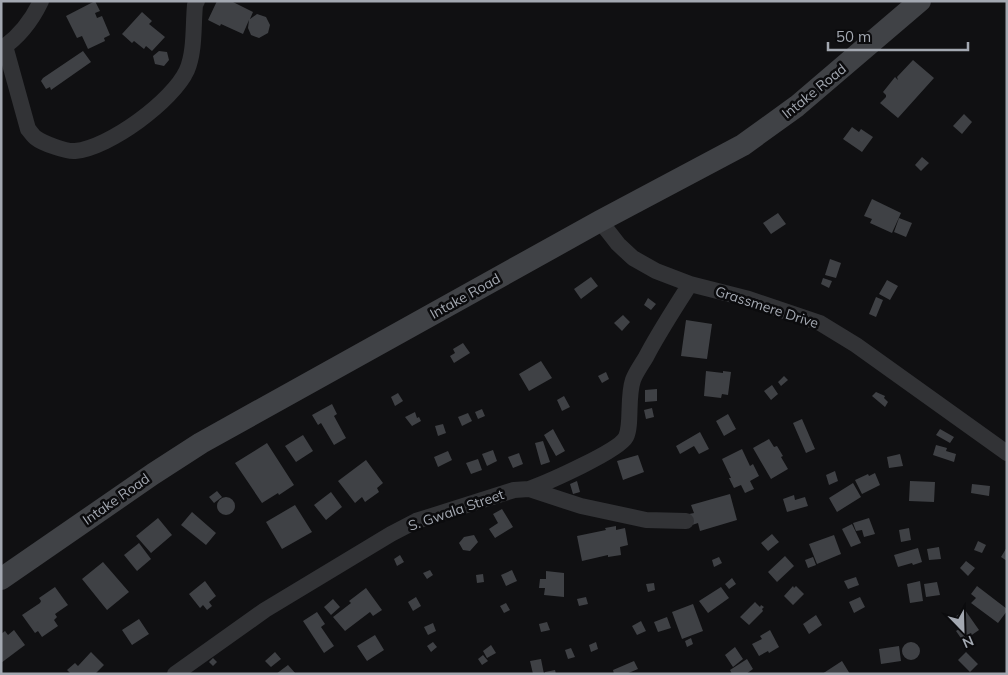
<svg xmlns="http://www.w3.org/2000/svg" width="1008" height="675" font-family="Mulish,sans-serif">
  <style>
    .building { fill: #3f4145 }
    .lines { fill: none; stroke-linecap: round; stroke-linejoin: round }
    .street { stroke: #323336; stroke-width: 16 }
    .secondary { stroke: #404246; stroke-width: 22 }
    .labels { text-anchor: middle; stroke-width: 5; stroke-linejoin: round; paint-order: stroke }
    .street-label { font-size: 14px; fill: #a3a8b1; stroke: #0b0b0d }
  </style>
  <rect width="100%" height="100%" fill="#101012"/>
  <path class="building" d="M95,1L100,11L95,13L97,18L102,16L110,35L104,38L105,41L88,49L82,36L77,38L66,16Z
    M217,1H231L253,12L250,19L257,14L266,17L270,25L268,33L259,38L251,35L248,28L249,20L243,34L221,24L220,26L208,20Z
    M142,12L152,21L149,24L165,37L152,51L146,46L144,49L134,41L132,43L122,34Z
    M83,51L91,62L51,90L50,87L46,89L41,81L43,78Z
    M159,51L167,52L169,60L164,66L155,64L153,56Z
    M913,60L934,78L898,118L880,103L886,97V95L883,92L895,77L898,80L897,77Z
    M964,114L972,122L962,134L953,126Z
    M852,127L859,132L861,129L873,137L862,152L843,139Z
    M922,157L929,163L921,171L915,165Z
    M872,199L901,213L892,233L870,223L872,219L864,216Z
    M778,213L786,224L771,234L763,223Z
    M899,218L912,223L906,237L894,232Z
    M830,259L841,263L836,278L825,275Z
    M591,277L598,286L581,299L574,289Z
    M823,278L832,281L829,288L821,284Z
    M887,280L898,286L890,300L879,294Z
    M876,297L883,300L876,317L869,314Z
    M648,298L656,304L651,310L644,305Z
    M623,315L630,322L622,331L614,323Z
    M686,320L712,324L707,359L681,356Z
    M463,343L470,353L454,363L450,356L455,353L453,349Z
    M541,361L552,378L529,391L519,374Z
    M706,371L723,373V371L731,372L728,395L722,394L721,398L704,396Z
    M606,372L609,379L602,383L598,376Z
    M784,376L788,380L781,386L778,382Z
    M772,385L778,394L771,400L764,391Z
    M657,389V401L645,402V390Z
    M876,392L885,396L884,398L888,402L885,407L872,396Z
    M398,393L403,401L395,406L391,397Z
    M564,396L570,407L562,411L557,400Z
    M332,404L337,414L334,416L346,438L334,445L321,423L318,425L312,415Z
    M652,408L654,417L646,419L644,410Z
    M482,409L485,416L478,419L475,412Z
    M415,412L417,418L419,417L421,421L412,426L405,417Z
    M468,413L472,421L462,426L458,417Z
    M728,414L736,429L724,436L716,421Z
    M802,419L815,449L806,453L793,423Z
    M443,424L446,433L438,436L435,426Z
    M553,429L565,451L556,456L544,435Z
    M940,429L954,437L950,443L936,435Z
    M700,432L709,449L699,454L694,446L680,454L676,446Z
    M303,435L313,451L296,462L285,446Z
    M769,439L774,447L777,446L783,456L781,457L788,469L771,479L753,448Z
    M543,441L550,462L541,465L535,443Z
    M267,443L294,485L279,495L278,493L262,503L235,463Z
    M936,445L947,448L946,451L956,454L954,462L933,455Z
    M742,449L750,466L753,464L759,476L750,481L754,489L745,493L741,485L734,488L729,478H731L722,459Z
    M493,450L497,461L487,466L482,454Z
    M448,451L452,460L438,467L434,457Z
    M519,453L523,464L513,468L508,457Z
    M900,454L903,466L889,468L887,457Z
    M638,455L644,472L623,480L617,461Z
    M478,459L482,470L471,474L466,463Z
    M366,460L383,483L377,488L379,492L365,502L362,497L355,503L338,481Z
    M835,471L838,481L829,485L826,475Z
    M875,473L880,485L862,494L855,480L868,474L869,476Z
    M577,481L580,492L573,494L570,484Z
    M910,481L935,482L934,502L909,501Z
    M853,483L861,497L837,512L829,498Z
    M972,484L990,486L989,496L971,493Z
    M217,491L222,497L214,503L209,497Z
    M331,492L342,507L326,520L314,505Z
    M730,494L737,520L700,531L698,523L692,525L689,514L694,513L691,505Z
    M794,495L795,500L805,497L808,506L787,512L783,499Z
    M217 506a9 9 0 1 1 18 0a9 9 0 1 1-18 0Z
    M295,505L312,532L282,549L266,522Z
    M502,509L513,527L495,538L489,529L498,523L493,514Z
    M192,512L216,533L206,545L181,525Z
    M158,518L172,535L151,553L136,536Z
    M869,518L875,534L864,537L862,530L856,531L853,523Z
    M852,524L861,543L851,547L842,529Z
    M616,526V530L625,528L628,545L620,547L621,555L608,557V555L582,561L577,536L606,530L605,528Z
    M909,528L911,540L901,542L899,530Z
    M772,534L779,542L768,551L761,543Z
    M474,535L478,542L470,551L463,550L459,543L464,537Z
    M834,535L841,554L817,564L809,544Z
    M978,541L986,545L982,553L974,550Z
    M139,543L151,559L137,571L124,555Z
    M939,547L941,559L929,560L927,549Z
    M1007,547V561L1001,557Z
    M918,548L922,562L913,565L912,563L898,567L894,555Z
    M400,555L404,562L397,566L394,559Z
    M785,556L794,566L777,582L768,572Z
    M719,557L722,563L714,567L712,560Z
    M813,557L816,565L808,568L805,560Z
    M966,561L975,568L968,576L960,568Z
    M103,562L129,592L107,610L82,579Z
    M430,570L433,575L427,579L423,573Z
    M512,570L517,581L506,586L501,575Z
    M546,571L564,573V597L544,595L545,588H539L540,579H546Z
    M483,574L484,582L477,583L476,575Z
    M856,577L859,585L848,589L844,581Z
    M732,578L736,584L729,589L725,584Z
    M205,581L216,596L209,602L212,606L207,610L203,605L200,608L189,594Z
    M920,581L923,601L910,603L907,584Z
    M937,582L940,595L926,597L924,584Z
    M654,583L655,590L648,592L646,584Z
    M793,586L794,588L796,586L804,594L793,605L784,596Z
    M977,586L1007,609V611L998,623L971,603L976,598L971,594Z
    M55,587L68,605L55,614L57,617L54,620L58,626L42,637L38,631L35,633L22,615L40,603L41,601L39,598Z
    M721,587L729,598L708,613L699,601Z
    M366,588L382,610L373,616L370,612L345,631L333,617L351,603L349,601Z
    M416,597L421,606L413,611L408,602Z
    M586,597L588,604L579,606L577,599Z
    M860,597L865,607L854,613L849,602Z
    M333,599L340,607L331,615L324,607Z
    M755,602L760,607L761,605L764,607L762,609L763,611L749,625L740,617Z
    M506,603L510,610L504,613L500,606Z
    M693,604L703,631L682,639L672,612Z
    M965,610L979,630L963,641L956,631L962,627L955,617Z
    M317,612L325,624L321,627L334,646L324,653L303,621Z
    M816,615L822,625L809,634L803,624Z
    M667,617L671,628L658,632L654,622Z
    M139,619L149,634L132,645L122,630Z
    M641,621L646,631L637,635L632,626Z
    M547,622L550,630L541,632L539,624Z
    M433,623L436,631L428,635L424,627Z
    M14,630L25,645L1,663V634L5,631L8,635Z
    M770,630L779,647L769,653L768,651L759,656L752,644L762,639L760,636Z
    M375,635L384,650L367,661L357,646Z
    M691,638L693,644L687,647L685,641Z
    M433,642L437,647L431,652L427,646Z
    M596,642L598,649L591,652L589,645Z
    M902 651a9 9 0 1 1 18 0a9 9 0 1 1-18 0Z
    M491,645L496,653L487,658L483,651Z
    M899,646L901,661L881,664L879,649Z
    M735,647L743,659L733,667L725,655Z
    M571,648L575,657L568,659L565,650Z
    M91,652L104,665L95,674H71L67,670L75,663L78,666Z
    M275,652L281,659L271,667L265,661Z
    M966,652L978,664L970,672L958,660Z
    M483,655L488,661L482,665L478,659Z
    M213,658L217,662L213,666L209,662Z
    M541,659L544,674H533L530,661Z
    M747,659L753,669L746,674H732L730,670Z
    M634,661L638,669L626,674H614L613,670Z
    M842,661L850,674H822Z
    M288,665L296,674H276Z
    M555,670L556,674H545V672Z"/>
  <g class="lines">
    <path class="street" d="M5,46L28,129C30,131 33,136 36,138C42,143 67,152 75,151C109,148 173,101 187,70C195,51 193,26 195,5L197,1
      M1,49C19,37 32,20 41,1
      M600,221L618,244L633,258L656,271L690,284L749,299L820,323L856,345L1007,453
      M529,489C546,483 619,451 626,437C632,425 627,397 633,380C636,372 642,364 646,357C659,332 675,308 690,284
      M175,674L265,610L391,534L416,521L514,490L529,489L581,506L646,520L686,521"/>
    <path class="secondary" d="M1,579L153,474L201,443L600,221L743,145L797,106L920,1"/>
  </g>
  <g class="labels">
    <g class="street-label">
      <text transform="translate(814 91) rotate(-39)" y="5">Intake Road</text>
      <text transform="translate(465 296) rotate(-29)" y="5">Intake Road</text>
      <text transform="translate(767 307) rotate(18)" y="5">Grassmere Drive</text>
      <text transform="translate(116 499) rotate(-35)" y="5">Intake Road</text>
      <text transform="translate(456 510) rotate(-19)" y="5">S. Gwala Street</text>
    </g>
  </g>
  <rect width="1008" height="675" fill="none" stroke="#a3a8b1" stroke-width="5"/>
  <g transform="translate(963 630) rotate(157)" stroke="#0b0b0d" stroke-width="4" paint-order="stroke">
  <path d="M0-4L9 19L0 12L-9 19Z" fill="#a3a8b1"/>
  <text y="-8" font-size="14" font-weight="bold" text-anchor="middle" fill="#a3a8b1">N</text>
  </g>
  <path d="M828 42v8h140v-8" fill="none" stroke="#a3a8b1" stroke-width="2.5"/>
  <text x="836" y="42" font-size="15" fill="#a3a8b1" stroke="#0b0b0d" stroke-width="4" paint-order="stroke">50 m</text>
</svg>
